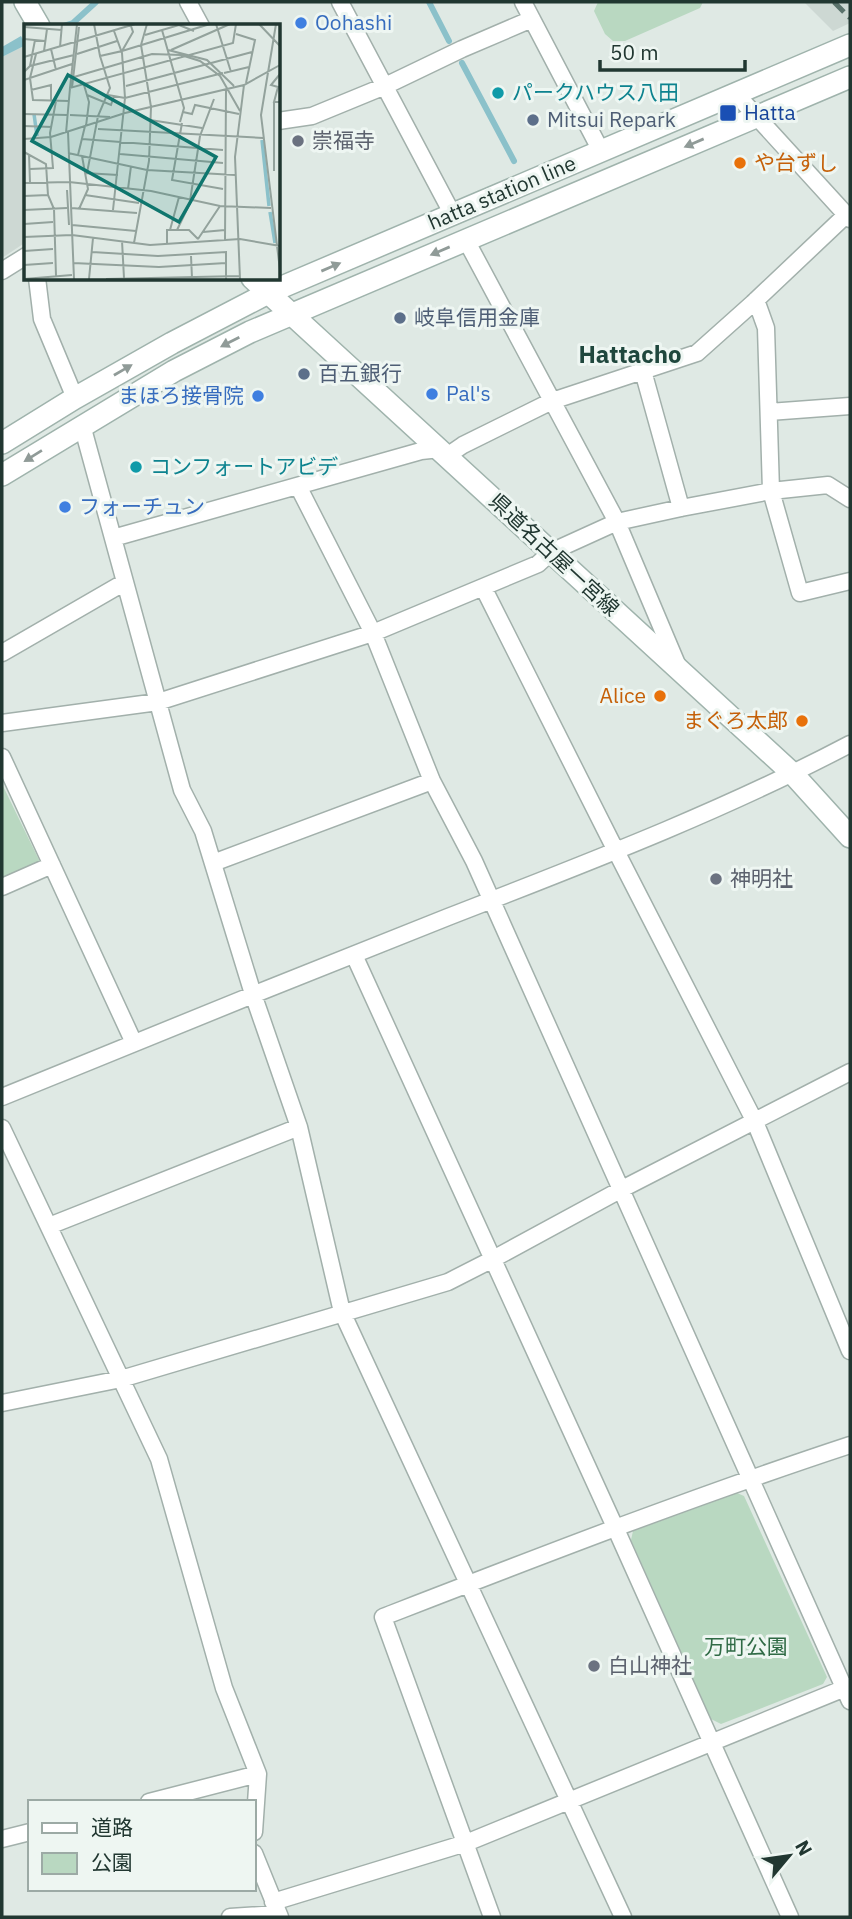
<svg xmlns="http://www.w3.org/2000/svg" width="852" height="1919" font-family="'IBM Plex Sans','Noto Sans JP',sans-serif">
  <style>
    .built { fill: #cdd8d3 }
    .green { fill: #b9d8c1 }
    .water { fill: #8bc1ca }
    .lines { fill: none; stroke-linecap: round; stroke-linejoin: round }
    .stream { stroke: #8bc1ca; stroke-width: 6 }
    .street-casing { stroke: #a2b0ab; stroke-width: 19 }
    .secondary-casing { stroke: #9fb3ac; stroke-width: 24 }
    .street { stroke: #fff; stroke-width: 16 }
    .secondary { stroke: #fff; stroke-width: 21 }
    .rail { stroke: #5b736c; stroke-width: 5; stroke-dasharray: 14 7; stroke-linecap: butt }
    .oneway { fill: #909b98 }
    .shop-dot { fill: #3f7fe0; stroke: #eef6f2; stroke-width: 2.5 }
    .culture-dot { fill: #0f9aa8; stroke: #eef6f2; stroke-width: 2.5 }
    .transit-dot { fill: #1a4fb4; stroke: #eef6f2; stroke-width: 2.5 }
    .service-dot { fill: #5c6f8a; stroke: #eef6f2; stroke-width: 2.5 }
    .worship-dot { fill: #6b7280; stroke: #eef6f2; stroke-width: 2.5 }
    .food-dot { fill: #e8710a; stroke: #eef6f2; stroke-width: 2.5 }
    .labels { text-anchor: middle; stroke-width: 6; stroke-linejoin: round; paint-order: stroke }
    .shop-label { font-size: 21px; fill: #366cbe; stroke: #eef6f2; text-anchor: start }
    .culture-label { font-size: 21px; fill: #0d838f; stroke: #eef6f2; text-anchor: start }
    .transit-label { font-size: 21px; fill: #164399; stroke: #eef6f2; text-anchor: start }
    .service-label { font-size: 21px; fill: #4e5e75; stroke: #eef6f2; text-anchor: start }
    .worship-label { font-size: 21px; fill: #5b616d; stroke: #eef6f2; text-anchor: start }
    .food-label { font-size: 21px; fill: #c56008; stroke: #eef6f2; text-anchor: end }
    .street-label { font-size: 21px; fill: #213731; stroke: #eef6f2 }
    .park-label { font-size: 21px; fill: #2f6a45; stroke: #eef6f2 }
    .quarter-label { font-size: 24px; font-weight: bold; fill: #1f473d; stroke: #eef6f2 }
    .inset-river { fill: none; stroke: #8bc1ca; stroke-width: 3.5 }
    .inset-road { fill: none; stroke: #93a29c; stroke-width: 2 }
    .view { fill: #0f766e; fill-opacity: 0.15; stroke: #0f766e; stroke-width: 3.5 }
    .inset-edge { fill: none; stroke: #213731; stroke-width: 3.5 }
  </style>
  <rect width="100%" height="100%" fill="#dfe9e4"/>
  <path class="built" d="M804,2H850V23L833,31Z
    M26,45V242L2,258V57Z"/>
  <path class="green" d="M598,2H703L700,8L625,41H613L605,34L594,11Z
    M2,784L40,862L2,879Z
    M737,1493L744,1496L827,1677L823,1684L721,1724L711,1719L631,1540L633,1531Z"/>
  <path class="water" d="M21,36L26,45L2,57V47Z"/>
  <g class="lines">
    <path class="stream" d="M429,2L449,41
      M63,26L73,23L96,2
      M462,63L514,161"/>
    <g class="street-casing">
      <path id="street" d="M188,2L201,26
        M340,2L453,215
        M523,2L601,151
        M736,94L850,219
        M278,121L312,116L385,86L462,49L532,19
        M466,240L617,522L677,664
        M2,271L26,256
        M37,278L42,319L75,398
        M756,300L766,328L771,491L800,593L850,581
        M643,371L681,508
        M769,412L850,406
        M82,425L182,790L203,831L253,994L299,1127L342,1312L623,1917
        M447,456L463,445L552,401L697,353L753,303L846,215
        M298,486L373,633L432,781L474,861L850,1701
        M113,538L421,451L440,449
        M483,587L616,851L755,1122L850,1351
        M2,653L125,582
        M2,723L158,702L373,633L538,564L551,552L617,522L681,508L771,491L828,485L850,499
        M2,757L134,1043
        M213,863L432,781
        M2,887L52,865
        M354,955L615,1527L790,1917
        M2,1097C150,1036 299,976 448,917C584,864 721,812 850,744
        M2,1128L159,1459L224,1688L258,1774L254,1832
        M49,1226L299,1127
        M2,1403L121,1379L448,1282L493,1259L622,1189L850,1072
        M149,1802L258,1774
        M2,1839L30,1832
        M254,1853L280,1917
        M273,1902L466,1843L850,1686
        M230,1917L278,1914
        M492,1917L383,1617C538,1557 692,1497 850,1445"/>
    </g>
    <g class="secondary-casing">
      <path id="secondary" d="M25,2L39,26
        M252,278L793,774L850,837
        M2,443L75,398L172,343L268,293L850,45
        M2,475L174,371L250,332L850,77"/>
    </g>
    <use href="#street" class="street"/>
    <use href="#secondary" class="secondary"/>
    <path class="rail" d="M834,2L850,18"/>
  </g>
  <defs><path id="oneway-solid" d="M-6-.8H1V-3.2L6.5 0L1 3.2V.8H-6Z" transform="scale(1.75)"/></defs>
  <g class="oneway">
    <use href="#oneway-solid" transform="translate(694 143) rotate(157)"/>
    <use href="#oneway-solid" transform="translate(440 251) rotate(157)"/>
    <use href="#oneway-solid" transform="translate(331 267) rotate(-23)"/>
    <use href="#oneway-solid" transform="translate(230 342) rotate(153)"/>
    <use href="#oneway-solid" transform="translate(123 370) rotate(-30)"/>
    <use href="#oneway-solid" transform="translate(33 456) rotate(148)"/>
  </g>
  <g class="shop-dot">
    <circle cx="301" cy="23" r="7"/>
    <circle cx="432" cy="394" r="7"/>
    <circle cx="258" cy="396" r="7"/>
    <circle cx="65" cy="507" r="7"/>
  </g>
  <g class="culture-dot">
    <circle cx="498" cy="93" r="7"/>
    <circle cx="136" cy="467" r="7"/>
  </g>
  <rect class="transit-dot" x="719" y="104" width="18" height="18" rx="3.5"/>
  <g class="service-dot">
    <circle cx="533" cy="120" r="7"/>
    <circle cx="400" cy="318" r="7"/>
    <circle cx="304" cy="374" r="7"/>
  </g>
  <g class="worship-dot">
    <circle cx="298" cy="141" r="7"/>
    <circle cx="716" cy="879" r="7"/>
    <circle cx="594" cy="1666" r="7"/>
  </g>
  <g class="food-dot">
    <circle cx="740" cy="163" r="7"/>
    <circle cx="660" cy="696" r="7"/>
    <circle cx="802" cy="721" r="7"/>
  </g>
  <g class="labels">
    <g class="shop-label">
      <text x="315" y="30">Oohashi</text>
      <text x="446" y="401">Pal's</text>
      <text x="244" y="403" text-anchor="end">まほろ接骨院</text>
      <text x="79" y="514">フォーチュン</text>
    </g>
    <g class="culture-label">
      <text x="512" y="100">パークハウス八田</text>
      <text x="150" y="474">コンフォートアビデ</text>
    </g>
    <g class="transit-label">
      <text x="744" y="120">Hatta</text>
    </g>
    <g class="service-label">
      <text x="547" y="127">Mitsui Repark</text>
      <text x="414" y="325">岐阜信用金庫</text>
      <text x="318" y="381">百五銀行</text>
    </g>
    <g class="worship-label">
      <text x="312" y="148">崇福寺</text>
      <text x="730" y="886">神明社</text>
      <text x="608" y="1673">白山神社</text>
    </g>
    <g class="food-label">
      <text x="754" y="170" text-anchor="start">や台ずし</text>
      <text x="646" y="703">Alice</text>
      <text x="788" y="728">まぐろ太郎</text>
    </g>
    <g class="street-label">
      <text transform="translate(502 193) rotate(-23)" y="7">hatta station line</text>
      <text transform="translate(554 555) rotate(43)" y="7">県道名古屋一宮線</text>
    </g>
    <g class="park-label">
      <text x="746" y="1654">万町公園</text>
    </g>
    <g class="quarter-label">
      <text x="630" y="363">Hattacho</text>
    </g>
  </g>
  <g transform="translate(24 24)">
    <rect width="256" height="256" fill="#dfe9e4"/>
    <path class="inset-river" d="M10,90L13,112M238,116L245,182M246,188L251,219"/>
    <path class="inset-road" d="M53,0L46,64L209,19L212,0M70,0L76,32L98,27L109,8L107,2M123,0L117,21L127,83M192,0L207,48M235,0L256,22M252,0L237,91L256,246M0,3L38,6M138,6L160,84L156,98M212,10L231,16L222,59M121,11L155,1L170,7M0,15L21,17M36,23L38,0M27,25L32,46M144,26L183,36L210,62M147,26L206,0M20,27L23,5M98,27L186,0M12,30L6,54L48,40M53,30L93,17M0,33L111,0M6,42L11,16M0,48L6,42L50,31M200,49L225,43M256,50L247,61L254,63L250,78H256M50,53L128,30L157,31L176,37L196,52L216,87M0,56L6,54L9,76L45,77M60,61L65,78L62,102M102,62L228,28M48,64L55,3M7,66L27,61V77M63,71L87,81L90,72M84,71L101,74L199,49M159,88L168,90L171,81L215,90M0,90L43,91M46,91L86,93M126,96L178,104M158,99L148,156L199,165M0,102L28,103M74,105L239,114M44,108L50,255M42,109L46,64M0,115L27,113L101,89L220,61L256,41M58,115L199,126M0,128L22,140L24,171L30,185L32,252M44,129L123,146L211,151M5,130L6,159M96,130L199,139M54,131L61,102M6,145L29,144L26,109L32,77M250,147V78M61,149L94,151M63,149L74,92L86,64L76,32M0,159L45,158L127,167L196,182L247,184M104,165L107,142M43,166L45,201M61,171L115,179M0,172L24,171M166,177L176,112L190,75M47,184L113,189M55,185L64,165L58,132M0,186L43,184M89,186L101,74L98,29L90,7M0,200L29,198M48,201L112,207M146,206L155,173M153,206L167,177M179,208L201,206M0,213L48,211L126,221L216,215L256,222M174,215L196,182M201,216L202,65M98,217L100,254M110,219L125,137L127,83M143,220V206H165L174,215M0,227L29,225M68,228L134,232L202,228V255M167,232L168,254M49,239L135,243L202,239M0,241L29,239M0,255L48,251M65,255L69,214M82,255L216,252M216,255L211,133L220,61"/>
    <path class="view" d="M44,51L192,133L155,198L8,117Z"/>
    <rect width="256" height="256" class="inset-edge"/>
  </g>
  <rect width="852" height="1919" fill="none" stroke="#213731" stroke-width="7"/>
  <rect x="28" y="1800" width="228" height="91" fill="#eef6f2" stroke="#9caaa5" stroke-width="2"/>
  <rect x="42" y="1823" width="35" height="10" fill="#ffffff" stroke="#9caaa5" stroke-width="2"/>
  <text x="91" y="1835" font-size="21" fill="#213731">道路</text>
  <rect x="42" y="1853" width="35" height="21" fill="#b9d8c1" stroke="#9caaa5" stroke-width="2"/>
  <text x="91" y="1870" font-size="21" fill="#213731">公園</text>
  <g transform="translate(789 1856) rotate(61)" stroke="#eef6f2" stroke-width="5" paint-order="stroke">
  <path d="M0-5L12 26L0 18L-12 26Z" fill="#213731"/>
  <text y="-10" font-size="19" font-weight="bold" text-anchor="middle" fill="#213731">N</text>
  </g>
  <path d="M600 60v10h145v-10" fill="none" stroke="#213731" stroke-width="3.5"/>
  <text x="610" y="60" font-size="21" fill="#213731" stroke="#eef6f2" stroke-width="5" paint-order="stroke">50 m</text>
</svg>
